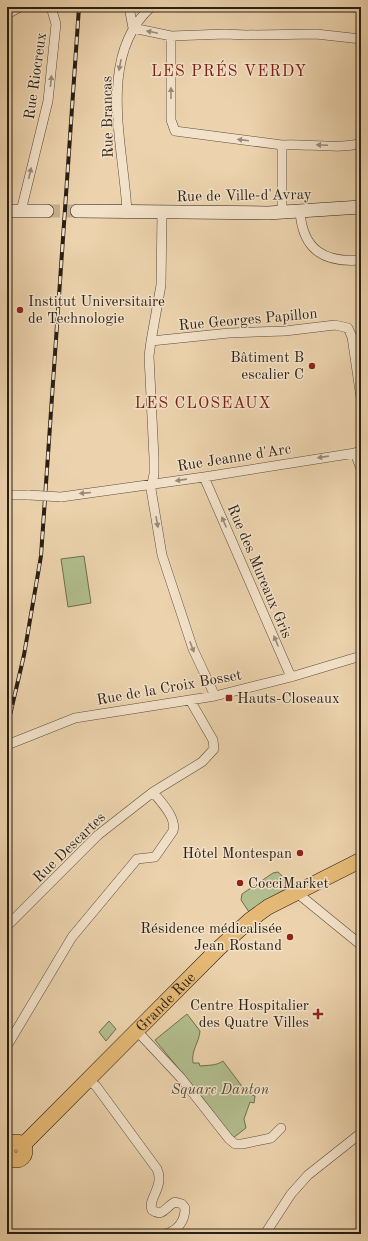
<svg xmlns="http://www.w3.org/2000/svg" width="368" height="1241" font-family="'Old Standard TT',serif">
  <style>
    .green { fill: #b2be8e; stroke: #6e6e51 }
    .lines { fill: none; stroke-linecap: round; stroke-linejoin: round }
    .secondary-tunnel { stroke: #c5af8e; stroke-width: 13; stroke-dasharray: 13 6; stroke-linecap: butt }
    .minor-casing { stroke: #5a4c3a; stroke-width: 10 }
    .secondary-casing { stroke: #291f14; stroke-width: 14 }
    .primary-casing { stroke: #291f14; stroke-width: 16 }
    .minor { stroke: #f3e2ca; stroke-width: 9 }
    .secondary { stroke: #f3e2ca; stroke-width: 13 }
    .primary { stroke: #e6ba76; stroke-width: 15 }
    .rail-casing { stroke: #291f14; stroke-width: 4 }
    .rail { stroke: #f3e2ca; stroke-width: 2.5; stroke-dasharray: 8; stroke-linecap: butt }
    .minor-bridge-casing { stroke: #5a4c3a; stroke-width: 10; stroke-linecap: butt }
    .minor-bridge { stroke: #f3e2ca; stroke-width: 9 }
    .oneway { fill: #988a78 }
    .poi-dot { fill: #8f2418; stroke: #f3e2ca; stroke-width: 1.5 }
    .labels { text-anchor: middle; stroke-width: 3; stroke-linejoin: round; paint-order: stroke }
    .street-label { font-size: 15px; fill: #291f14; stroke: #f3e2ca }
    .poi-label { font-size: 15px; fill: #291f14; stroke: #f3e2ca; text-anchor: end }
    .park-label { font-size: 15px; font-style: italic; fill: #524f39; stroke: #f3e2ca }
    .neighbourhood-label { font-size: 16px; letter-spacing: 1px; fill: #7a1f14; stroke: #f3e2ca }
  </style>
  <rect width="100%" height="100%" fill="#ecd3ad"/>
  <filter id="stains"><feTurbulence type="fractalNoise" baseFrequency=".005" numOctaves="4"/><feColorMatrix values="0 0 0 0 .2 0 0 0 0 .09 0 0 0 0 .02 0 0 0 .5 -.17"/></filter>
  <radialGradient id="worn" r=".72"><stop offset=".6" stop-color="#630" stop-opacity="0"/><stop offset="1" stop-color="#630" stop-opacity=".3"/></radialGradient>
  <path class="green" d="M84,556L91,603L68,607L61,559Z
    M278,872L292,885L249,912L241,900L242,894L273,873Z
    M187,1014L200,1031C199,1043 191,1050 193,1063H199L200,1066C208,1065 216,1066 223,1061L247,1093L255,1096L254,1103L250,1102L244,1119L246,1128L233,1138L202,1097L155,1040Z
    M109,1021L116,1029L106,1041L99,1032Z"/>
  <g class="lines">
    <path class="secondary-tunnel" d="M47,211H77"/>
    <g class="minor-casing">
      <path id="minor" d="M129,7L133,28
        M7,14L20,7
        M133,28L171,36L225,34L246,35L316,34L361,39
        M171,36V120L175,131L282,145C304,143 341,150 361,143
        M282,145V213
        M21,211L48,101L56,24L51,7
        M127,212C124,147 96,57 151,7
        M162,212L161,285L151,341L149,356L154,458V474L151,489L162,555L193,649L215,696
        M300,212C303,250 324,263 361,260
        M151,341L229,333L285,331L335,325L348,328L352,337L361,398
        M355,453L361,469
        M204,477L291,677
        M7,495H29
        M61,497L204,477L355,453L361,450
        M7,745L75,718L215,696L291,677L361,656
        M296,892L361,945
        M7,926L98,835L153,792
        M137,1031L181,1078L229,1139L235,1144H242L271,1138L281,1128
        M7,1046L72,937L137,859L155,857L173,831C177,818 161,802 153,792L202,762L214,749L213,740L190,700
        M87,1079L96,1086L157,1169C165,1187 147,1199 152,1210C163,1218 166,1206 175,1202L182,1204L185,1208C185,1221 178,1230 166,1234
        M265,1234L291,1194L308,1175L361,1133"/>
    </g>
    <g class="secondary-casing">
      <path id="secondary" d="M7,211H47
        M77,211L268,213L361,207"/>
    </g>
    <g class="primary-casing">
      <g id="primary">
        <circle cx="16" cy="1151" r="9"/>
        <path id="s1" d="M23,1145L218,949L250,920L268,907L361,860"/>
      </g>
    </g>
    <use href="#minor" class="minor"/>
    <use href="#secondary" class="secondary"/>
    <use href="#primary" class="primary"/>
    <g class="rail-casing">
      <path id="rail" d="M7,728L24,655L41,556L79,7"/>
    </g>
    <use href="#rail" class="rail"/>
    <g class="minor-bridge-casing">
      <path id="minor-bridge" d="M29,495L61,497"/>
    </g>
    <use href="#minor-bridge" class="minor-bridge"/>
  </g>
  <defs><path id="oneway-solid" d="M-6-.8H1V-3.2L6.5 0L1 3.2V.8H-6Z"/></defs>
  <g class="oneway">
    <use href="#oneway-solid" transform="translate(152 32) rotate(-168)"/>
    <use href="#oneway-solid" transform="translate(120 65) rotate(101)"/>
    <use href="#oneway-solid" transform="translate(51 81) rotate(-84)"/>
    <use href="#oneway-solid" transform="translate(171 93) rotate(-90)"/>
    <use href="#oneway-solid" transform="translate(243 140) rotate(-173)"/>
    <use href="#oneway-solid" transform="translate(322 145) rotate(-177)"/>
    <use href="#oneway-solid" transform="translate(30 173) rotate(-77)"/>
    <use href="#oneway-solid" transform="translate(323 457) rotate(172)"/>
    <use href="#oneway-solid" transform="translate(181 480) rotate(172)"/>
    <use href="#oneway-solid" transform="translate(85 493) rotate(175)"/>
    <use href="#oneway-solid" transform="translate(157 522) rotate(80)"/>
    <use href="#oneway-solid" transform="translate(224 522) rotate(-113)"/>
    <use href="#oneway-solid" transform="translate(276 641) rotate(-113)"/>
    <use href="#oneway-solid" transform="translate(192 647) rotate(69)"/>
  </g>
  <g class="poi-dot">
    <circle cx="20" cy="310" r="4"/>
    <circle cx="312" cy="366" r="4"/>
    <rect x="225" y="694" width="8" height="8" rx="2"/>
    <circle cx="300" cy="853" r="4"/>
    <circle cx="240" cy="883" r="4"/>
    <circle cx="290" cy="937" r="4"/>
    <path d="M316 1008h4v4h4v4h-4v4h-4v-4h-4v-4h4z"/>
  </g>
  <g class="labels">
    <g class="street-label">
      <text transform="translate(35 76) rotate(-82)" y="5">Rue Riocreux</text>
      <text transform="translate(107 117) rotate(-91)" y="5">Rue Brancas</text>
      <text transform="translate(244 195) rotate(-1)" y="5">Rue de Ville-d'Avray</text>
      <text transform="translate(248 319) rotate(-5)" y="5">Rue Georges Papillon</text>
      <text transform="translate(234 457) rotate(-9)" y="5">Rue Jeanne d'Arc</text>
      <text transform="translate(260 571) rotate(67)" y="5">Rue des Mureaux Gris</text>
      <text transform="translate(169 687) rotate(-10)" y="5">Rue de la Croix Bosset</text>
      <text transform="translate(69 847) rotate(-44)" y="5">Rue Descartes</text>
      <text dy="5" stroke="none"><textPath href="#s1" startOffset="202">Grande Rue</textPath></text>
    </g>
    <g class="poi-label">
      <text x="28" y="306" text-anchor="start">Institut Universitaire<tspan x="28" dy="17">de Technologie</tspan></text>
      <text x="304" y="362">Bâtiment B<tspan x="304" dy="17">escalier C</tspan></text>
      <text x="237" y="703" text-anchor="start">Hauts-Closeaux</text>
      <text x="292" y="858">Hôtel Montespan</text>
      <text x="248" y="888" text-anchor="start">CocciMarket</text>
      <text x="282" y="933">Résidence médicalisée<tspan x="282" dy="17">Jean Rostand</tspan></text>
      <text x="309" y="1010">Centre Hospitalier<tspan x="309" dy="17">des Quatre Villes</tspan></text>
    </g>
    <g class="park-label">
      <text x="220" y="1094">Square Danton</text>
    </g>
    <g class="neighbourhood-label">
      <text x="229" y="76">LES PRÉS VERDY</text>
      <text x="203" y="408">LES CLOSEAUX</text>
    </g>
  </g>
  <rect width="368" height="1241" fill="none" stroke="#ecd3ad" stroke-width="24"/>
  <rect x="8" y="8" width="352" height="1225" fill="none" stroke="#291f14" stroke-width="2"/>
  <rect x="12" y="12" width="344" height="1217" fill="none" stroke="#291f14"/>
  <rect width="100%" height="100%" filter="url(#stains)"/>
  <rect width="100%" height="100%" fill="url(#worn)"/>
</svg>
